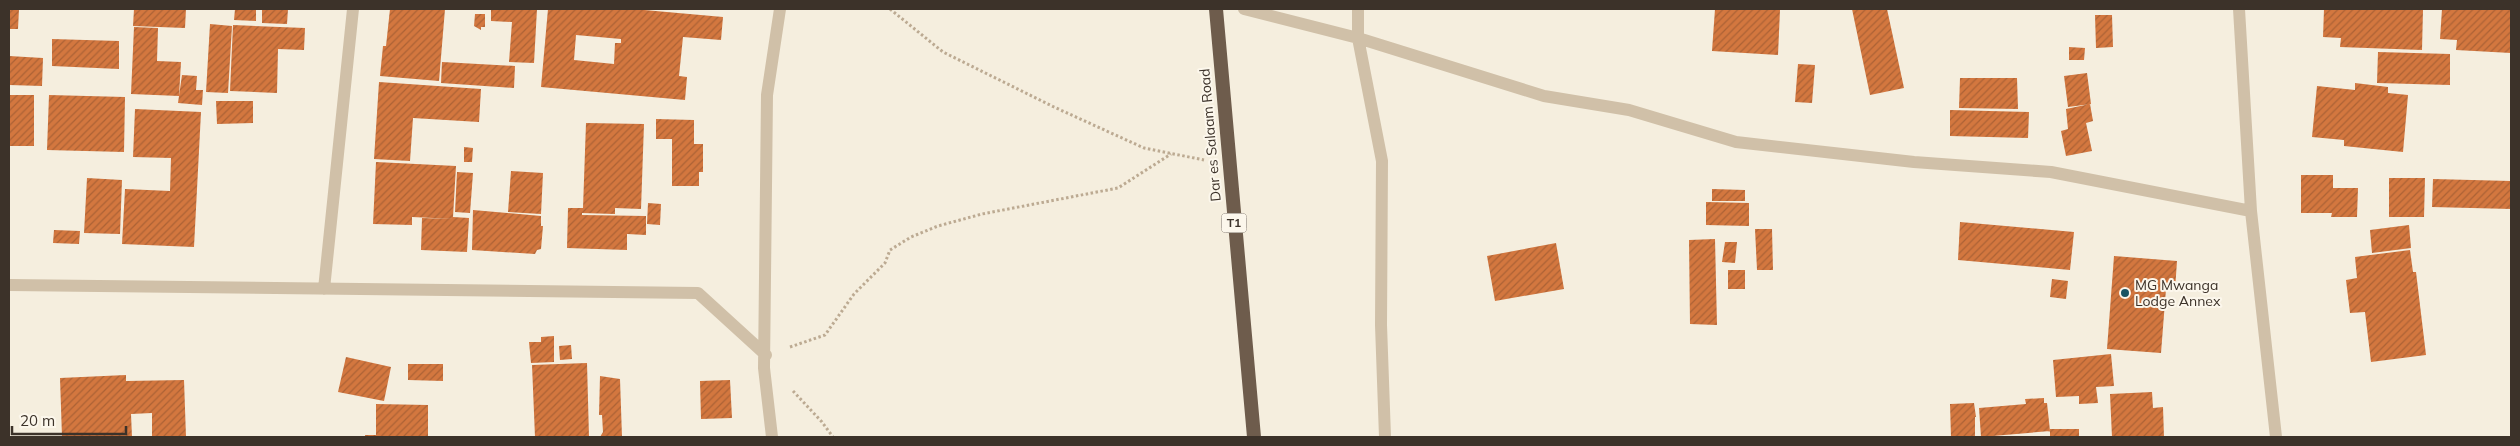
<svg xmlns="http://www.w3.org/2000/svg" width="2520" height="446" font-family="Mulish,sans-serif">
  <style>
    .building { fill: url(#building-hatch); fill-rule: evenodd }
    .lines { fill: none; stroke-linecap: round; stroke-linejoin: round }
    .path { stroke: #bcaa92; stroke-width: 3; stroke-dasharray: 2.5 2.5; stroke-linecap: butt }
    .minor { stroke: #d0c0a8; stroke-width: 12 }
    .trunk { stroke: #6e5c4c; stroke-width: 14 }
    .poi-dot { fill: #195463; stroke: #fcf7ec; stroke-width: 2 }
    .labels { text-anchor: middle; stroke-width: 4; stroke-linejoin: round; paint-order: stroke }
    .shield { fill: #fcf7ec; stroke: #766d64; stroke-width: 1 }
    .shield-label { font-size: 12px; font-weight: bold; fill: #3c3229 }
    .street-label { font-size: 14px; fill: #3c3229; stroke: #fcf7ec }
    .poi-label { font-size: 14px; fill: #3c3229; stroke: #fcf7ec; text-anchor: start }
  </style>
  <defs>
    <pattern id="building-hatch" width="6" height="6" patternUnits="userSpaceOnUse" patternTransform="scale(1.25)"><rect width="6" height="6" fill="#d3773f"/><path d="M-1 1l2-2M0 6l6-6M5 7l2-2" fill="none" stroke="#ac6235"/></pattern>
  </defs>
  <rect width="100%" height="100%" fill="#f5eede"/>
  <path class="building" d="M9,9H19L18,29H9Z
    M134,9H186L185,28L133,26Z
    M235,9H256V21L234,20Z
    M262,9H288L287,24L262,23Z
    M390,9H445L439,81L380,76L383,46H386Z
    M491,9H537L534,63L509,62L512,22L491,21Z
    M548,9H633L723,17L721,40L683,37L679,76L687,77L685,100L541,87ZM576,35L621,39V43H615L614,64L574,60Z
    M1715,9L1780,10L1778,55L1712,51Z
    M1852,9H1887L1904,88L1870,95Z
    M2324,9L2423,10L2422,50L2340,47L2341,38L2323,37Z
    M2442,9H2511V53L2456,50L2457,40L2440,39Z
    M475,14H485V27H481V30L474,26Z
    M2095,15H2112L2113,47L2096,48Z
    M210,24L232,26L228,93L206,92Z
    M233,25L305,28L304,50L278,49L277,93L230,91Z
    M134,27L158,28L157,61L181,62L179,96L131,94Z
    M52,39L119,41V69L52,66Z
    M2069,47L2085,48L2084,60H2069Z
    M2378,52L2450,54V85L2377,83Z
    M9,56L43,58L42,86L9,85Z
    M442,62L515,66L514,88L441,83Z
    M1798,64L1815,65L1812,103L1795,102Z
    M2087,73L2091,104L2068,107L2064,76Z
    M182,75L197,76L196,90H203L202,105L178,103Z
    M1960,78H2017L2018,109L1959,108Z
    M379,82L481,89L479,122L413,118L410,161L374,159Z
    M2355,83L2388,87V93L2408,95L2403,152L2344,146V140L2312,137L2317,86L2355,90Z
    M9,95H34V146H9Z
    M49,95L125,97L124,152L47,150Z
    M216,101H253V123L217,124Z
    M2090,104L2093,121L2086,123L2092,151L2066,156L2061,131L2068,129L2066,109Z
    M135,109L201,112L194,247L122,244L125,189L170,191L171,158L133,157Z
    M1950,110L2029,112L2028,138L1950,136Z
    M656,119L694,120V144H703V172H699V186H672V139H656Z
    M586,123L644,124L641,209L615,208V214L582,213V215L646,216V235L627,234V250L567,248L568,208H583Z
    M464,147L473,148L472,162H464Z
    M376,162L456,166L453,217L469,218L467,252L421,250L422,218L454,219L412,217V225L373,224Z
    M511,171L543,173L541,214L508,212Z
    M457,172L473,173L470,213L455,212Z
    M2301,175H2333V188H2358L2357,217H2331L2332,213H2301Z
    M87,178L122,180L120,234L84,233Z
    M2389,178H2425L2424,217H2389Z
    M2433,179L2511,181V209L2432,207Z
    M1712,189L1745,190V201H1712Z
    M1706,202L1749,203V226L1706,225Z
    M648,203L661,204L660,225L647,224Z
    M473,210L541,216V226H543L541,249L537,250L535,254L472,250Z
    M1960,222L2074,232L2070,270L1958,260Z
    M2409,225L2411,248L2372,253L2370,230Z
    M1755,229H1772L1773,270H1757Z
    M54,230L80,231L79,244L53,243Z
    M1715,239L1717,325L1690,324L1689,240Z
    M1725,242H1737L1735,263L1722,262Z
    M1556,243L1564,289L1495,301L1487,256Z
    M2410,250L2413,272H2416L2426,355L2371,362L2365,312L2350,313L2346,280L2357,278L2355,257Z
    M2114,256L2177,261L2175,290L2166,289L2161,353L2107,349Z
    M1728,270H1745V289H1728Z
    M2052,279L2068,281L2066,299L2050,297Z
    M554,336V362L531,363L529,342H541V337Z
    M571,345L572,359L560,360L559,346Z
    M2111,354L2114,386L2096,387L2098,403L2079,404V396L2056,397L2053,360Z
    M346,357L391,367L384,401L338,392Z
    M587,363L589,437H535L532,365Z
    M408,364H443V381L408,380Z
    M126,375V381L184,380L186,437H152V413L131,414L132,437H62L60,378Z
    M600,376L620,379L622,437H600L603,432L602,415H599Z
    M730,380L732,418L701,419L700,381Z
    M2152,392L2153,408L2163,407L2164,437H2112L2110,394Z
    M2044,398V403H2047L2050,431L1981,437L1979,408L2026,404L2025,399Z
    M1974,403L1976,417H1975V437H1951L1950,404Z
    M376,404L428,405V437H365V435H376Z
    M2050,429H2079V437H2050Z"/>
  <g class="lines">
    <path class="path" d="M890,9L943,52L1054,107L1144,148L1204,160
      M790,347L825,335L854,294L885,263L890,250L911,237L938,226L982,214L1118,188L1171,154
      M793,391L822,422L833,437"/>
    <path class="minor" d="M1244,9L1358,38L1544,96L1629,110L1736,142L1914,162L2051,172L2251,211
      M1358,9V38L1382,161L1381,325L1385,437
      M2239,9L2251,211L2276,437
      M9,285L698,293L766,355
      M324,289L353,9
      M772,437L764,368L767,95L780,9"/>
    <path class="trunk" d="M1216,9L1254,437"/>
  </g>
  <circle class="poi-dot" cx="2125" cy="293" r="5"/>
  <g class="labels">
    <rect class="shield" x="1221.5" y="213.5" width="25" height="19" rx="4"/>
    <g class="shield-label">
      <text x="1234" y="227">T1</text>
    </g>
    <g class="street-label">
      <text transform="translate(1210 135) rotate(-95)" y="5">Dar es Salaam Road</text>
    </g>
    <g class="poi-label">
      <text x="2135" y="290">MG Mwanga<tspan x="2135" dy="16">Lodge Annex</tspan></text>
    </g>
  </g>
  <rect width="2520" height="446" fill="none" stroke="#3c3229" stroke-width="20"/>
  <path d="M12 426v8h114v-8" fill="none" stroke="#3c3229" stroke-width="2.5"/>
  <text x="20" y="426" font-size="15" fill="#3c3229" stroke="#fcf7ec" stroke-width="4" paint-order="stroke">20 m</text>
</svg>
